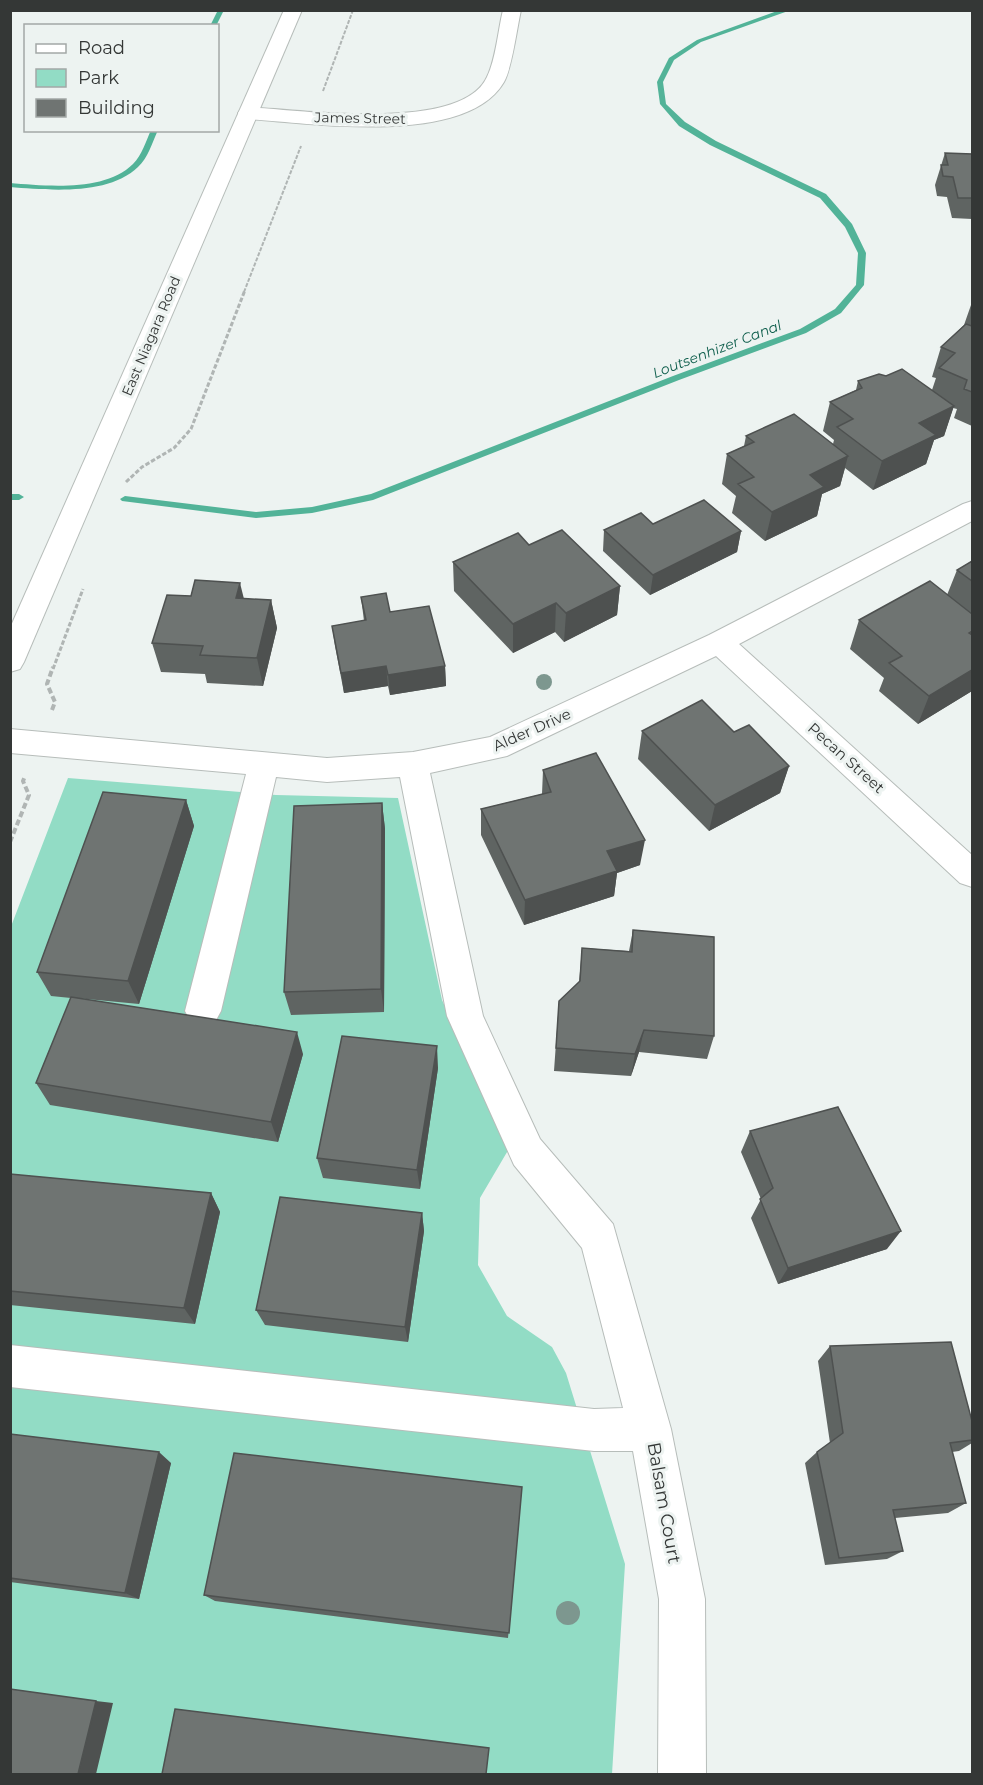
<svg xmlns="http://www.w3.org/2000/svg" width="983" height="1785" font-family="Montserrat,sans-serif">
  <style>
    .green { fill: #92dcc5 }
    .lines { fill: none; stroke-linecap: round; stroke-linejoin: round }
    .stream { fill: #52b398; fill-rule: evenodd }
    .street-casing { stroke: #b7bdba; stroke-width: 2 }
    .secondary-casing { stroke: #b7bdba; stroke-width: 2 }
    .path-far2 { stroke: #b0b5b4; stroke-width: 2; stroke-dasharray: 4 1.5; stroke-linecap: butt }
    .path-far1 { stroke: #b0b5b4; stroke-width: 3; stroke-dasharray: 4.5 2; stroke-linecap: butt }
    .path { stroke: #b0b5b4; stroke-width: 4; stroke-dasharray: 6 3; stroke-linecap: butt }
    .street { fill: #fff; fill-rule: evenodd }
    .secondary { fill: #fff; fill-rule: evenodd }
    .tree { fill: #7d978f }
    .wall { fill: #5f6462 }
    .shaded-wall { fill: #4e5150 }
    .building { fill: #6f7472; stroke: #4e5150; stroke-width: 1.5 }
    .labels { text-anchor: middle; stroke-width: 6; stroke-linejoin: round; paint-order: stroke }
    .far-street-label { font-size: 14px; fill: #343736; stroke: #edf3f1 }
    .far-water-label { font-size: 14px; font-style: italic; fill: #0e5e4c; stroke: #edf3f1 }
    .street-label { font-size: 15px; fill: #343736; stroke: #edf3f1 }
    .near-street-label { font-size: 18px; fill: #343736; stroke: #edf3f1 }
  </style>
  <rect width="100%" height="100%" fill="#edf3f1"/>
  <path class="green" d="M68,778L276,795L398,798L442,1000L510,1147L480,1198L478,1265L507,1316L552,1347L566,1373L625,1564L612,1774H11L10,929Z"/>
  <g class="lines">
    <path class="stream" d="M218,10H224L216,26H210Z
      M780,10H791L701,42L674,60L663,82L666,104L685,122L716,141L826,194L852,224L866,253L864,285L841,313L806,333L679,380L373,500L312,513L256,518L122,501L120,499L125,496L256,512L312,507L371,494L673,376L800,329L835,309L856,285L858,253L845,227L820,198L710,145L679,126L660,104L657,82L669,58L697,40Z
      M151,130H158C152,143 148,158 138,167C108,196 48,190 10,187V183C47,186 105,192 133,164C142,155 146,141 151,130Z
      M10,494H19L24,497L19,500H10Z"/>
    <g class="street-casing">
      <path id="street" d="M503,10H521C517,28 512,68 504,82C466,147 312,123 248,119L241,117L238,113L241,109L248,107C300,110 462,133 487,77C496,59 498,30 503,10Z
        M972,501V521L739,644L972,855V887L960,883L716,656L507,756L430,773L483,1016L540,1139L613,1224L671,1429L705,1599L706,1774H658L659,1599L633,1451H594L10,1387V1345L594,1409L623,1408L582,1248L514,1165L447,1016L400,777L327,782L276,777L221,1011L215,1022L203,1026L191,1022L185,1011L246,774L10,753V729L327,758L413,752L490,737L709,635L963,504Z"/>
    </g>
    <g class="secondary-casing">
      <path id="secondary" d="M284,10H302L24,662L20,669L10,672V628Z"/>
    </g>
    <path class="path-far2" d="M323,91L353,10
      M244,292L301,146"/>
    <path class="path-far1" d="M126,482L142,467L174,448L191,429L245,290
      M53,669L83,589"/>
    <path class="path" d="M52,710L55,702L47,684L53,667
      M10,842L29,795L23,781L25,776"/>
    <use href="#street" class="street"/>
    <use href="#secondary" class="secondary"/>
  </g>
  <g class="tree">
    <circle cx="544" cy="682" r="8"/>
    <circle cx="568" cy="1613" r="12"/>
  </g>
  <path class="wall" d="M945,153L972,154V219L952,218L947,197L937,196L935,185Z
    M971,305H972V426L954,418L957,409L953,408L944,436L934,440L926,464L873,490L845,468L840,486L822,494L817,516L765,541L732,513L736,496L722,484L727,454L744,446L746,436L833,444L834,440L823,431L830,402L856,390L858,381L932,390L936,378L932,377L941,347L964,325Z
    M653,524L741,531L737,552L650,595L603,551L604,530Z
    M529,545L620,586L617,615L564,642L555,632L513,653L454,591L453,562Z
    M972,561V691L918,724L879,691L884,678L850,649L859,620L947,595L957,570Z
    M361,597L390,612L445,666L446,686L390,695L388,686L344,693L335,646L332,626L364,621Z
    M244,599L271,600L277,628L263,686L207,683L205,674L161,672L152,643Z
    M642,731L734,732L789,766L780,793L709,831L638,759Z
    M543,770L640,865L617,873L614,896L524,925L481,835V809L542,794Z
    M186,800L194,826L139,1004L76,998L303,1054L278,1142L50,1105L36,1083L71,998L51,996L37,972Z
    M382,803L385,829L384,1012L291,1015L284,992Z
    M633,930L714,1036L707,1059L639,1052L631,1076L554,1071L559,1001L579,983L582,948L629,951Z
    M438,1068L420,1189L323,1178L317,1158Z
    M750,1131L887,1249L778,1284L751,1218L761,1199L741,1152Z
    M10,1174L211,1193L220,1212L195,1324L10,1305Z
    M422,1213L424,1231L408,1342L265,1325L256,1310Z
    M830,1346L972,1421V1443L959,1451L952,1452L966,1503L948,1513L895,1518L903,1551L887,1559L825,1565L805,1463L817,1452L830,1443L818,1361Z
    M10,1434L171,1463L139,1599L10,1582Z
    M522,1487L508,1638L215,1601L204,1595Z"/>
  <path class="shaded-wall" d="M954,406L944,436L934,440L926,464L873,490L882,461L919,423Z
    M848,456L840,486L822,494L817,516L765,541L772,512L810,475Z
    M741,531L737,552L650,595L653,575Z
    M240,583L247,611L236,598Z
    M620,586L617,615L564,642L566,613Z
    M271,600L277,628L263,686L257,658Z
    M556,603L555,632L513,653V624Z
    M386,666L388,686L344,693L341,673Z
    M445,666L446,686L390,695L388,675Z
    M972,670V691L918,724L929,696Z
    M789,766L780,793L709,831L715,805Z
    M186,800L194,826L139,1004L128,981Z
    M382,803L385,829L384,1012L381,989Z
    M645,840L640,865L617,873L614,896L524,925L525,900L607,851Z
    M644,1030L639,1052L631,1076L635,1054Z
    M297,1032L303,1054L278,1142L271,1122Z
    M437,1046L438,1068L420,1189L417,1170Z
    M211,1193L220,1212L195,1324L184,1308Z
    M422,1213L424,1231L408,1342L405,1327Z
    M901,1231L887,1249L778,1284L788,1268Z
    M159,1452L171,1463L139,1599L125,1593Z
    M96,1701L113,1703L96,1774H78Z"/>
  <path class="building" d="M945,153L972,154V198H958L953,177L943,176L941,165H948Z
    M966,324L972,326V392L964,389L967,380L939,368L955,353L941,347Z
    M902,369L954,406L919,423L936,435L882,461L837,427L853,419L830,402L862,388L858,381L879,374L886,376Z
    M794,414L848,456L810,475L824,487L772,512L738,484L754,477L727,454L754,442L746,436Z
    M704,500L741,531L653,575L604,530L641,513L653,524Z
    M562,530L620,586L566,613L556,603L513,624L453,562L518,533L529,545Z
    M972,561V581L957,570Z
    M195,580L240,583L236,598L271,600L257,658L200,655L203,646L152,643L167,595L191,596Z
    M930,581L972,614V631L969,633L972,635V670L929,696L889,663L902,656L859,620Z
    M386,593L390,612L429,606L445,666L388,675L386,666L341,673L332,626L366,620L361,597Z
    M702,700L734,732L749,725L789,766L715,805L642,731Z
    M596,753L645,840L607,851L617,871L525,900L481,809L551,792L543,770Z
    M103,792L186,800L128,981L37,972Z
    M382,803L381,989L284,992L294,806Z
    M633,930L714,937V1036L644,1030L635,1054L556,1048L559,1001L580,981L582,948L632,952Z
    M71,997L297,1032L271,1122L36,1083Z
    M342,1036L437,1046L417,1170L317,1158Z
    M838,1107L901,1231L788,1268L760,1199L773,1188L750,1131Z
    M10,1174L211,1193L184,1308L10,1291Z
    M280,1197L422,1213L405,1327L256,1310Z
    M951,1342L972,1421V1440L950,1443L966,1503L893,1510L903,1551L839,1558L817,1452L843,1433L830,1346Z
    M10,1434L159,1452L125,1593L10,1578Z
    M234,1453L522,1487L509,1633L204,1595Z
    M10,1689L96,1701L78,1774H10Z
    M175,1709L489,1748L486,1774H162Z"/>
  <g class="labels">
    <g class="far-street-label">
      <text transform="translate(360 118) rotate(1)" y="5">James Street</text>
      <text transform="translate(151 336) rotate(-67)" y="5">East Niagara Road</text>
    </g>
    <g class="far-water-label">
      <text transform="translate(717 349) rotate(-21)" y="5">Loutsenhizer Canal</text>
    </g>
    <g class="street-label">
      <text transform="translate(532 730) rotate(-24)" y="5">Alder Drive</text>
      <text transform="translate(846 758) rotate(42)" y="5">Pecan Street</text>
    </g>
    <g class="near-street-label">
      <text transform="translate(664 1503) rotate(80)" y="6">Balsam Court</text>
    </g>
  </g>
  <rect width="983" height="1785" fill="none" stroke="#343736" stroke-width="24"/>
  <rect x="24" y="24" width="195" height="108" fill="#edf3f1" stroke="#a3a8a6" stroke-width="1.5"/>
  <rect x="36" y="44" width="30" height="9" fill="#ffffff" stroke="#a3a8a6" stroke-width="1.5"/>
  <text x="78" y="54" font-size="18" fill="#343736">Road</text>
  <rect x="36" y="69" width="30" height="18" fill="#92dcc5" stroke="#a3a8a6" stroke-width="1.5"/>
  <text x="78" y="84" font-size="18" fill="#343736">Park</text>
  <rect x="36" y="99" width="30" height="18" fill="#6f7472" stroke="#a3a8a6" stroke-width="1.5"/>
  <text x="78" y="114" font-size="18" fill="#343736">Building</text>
</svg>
